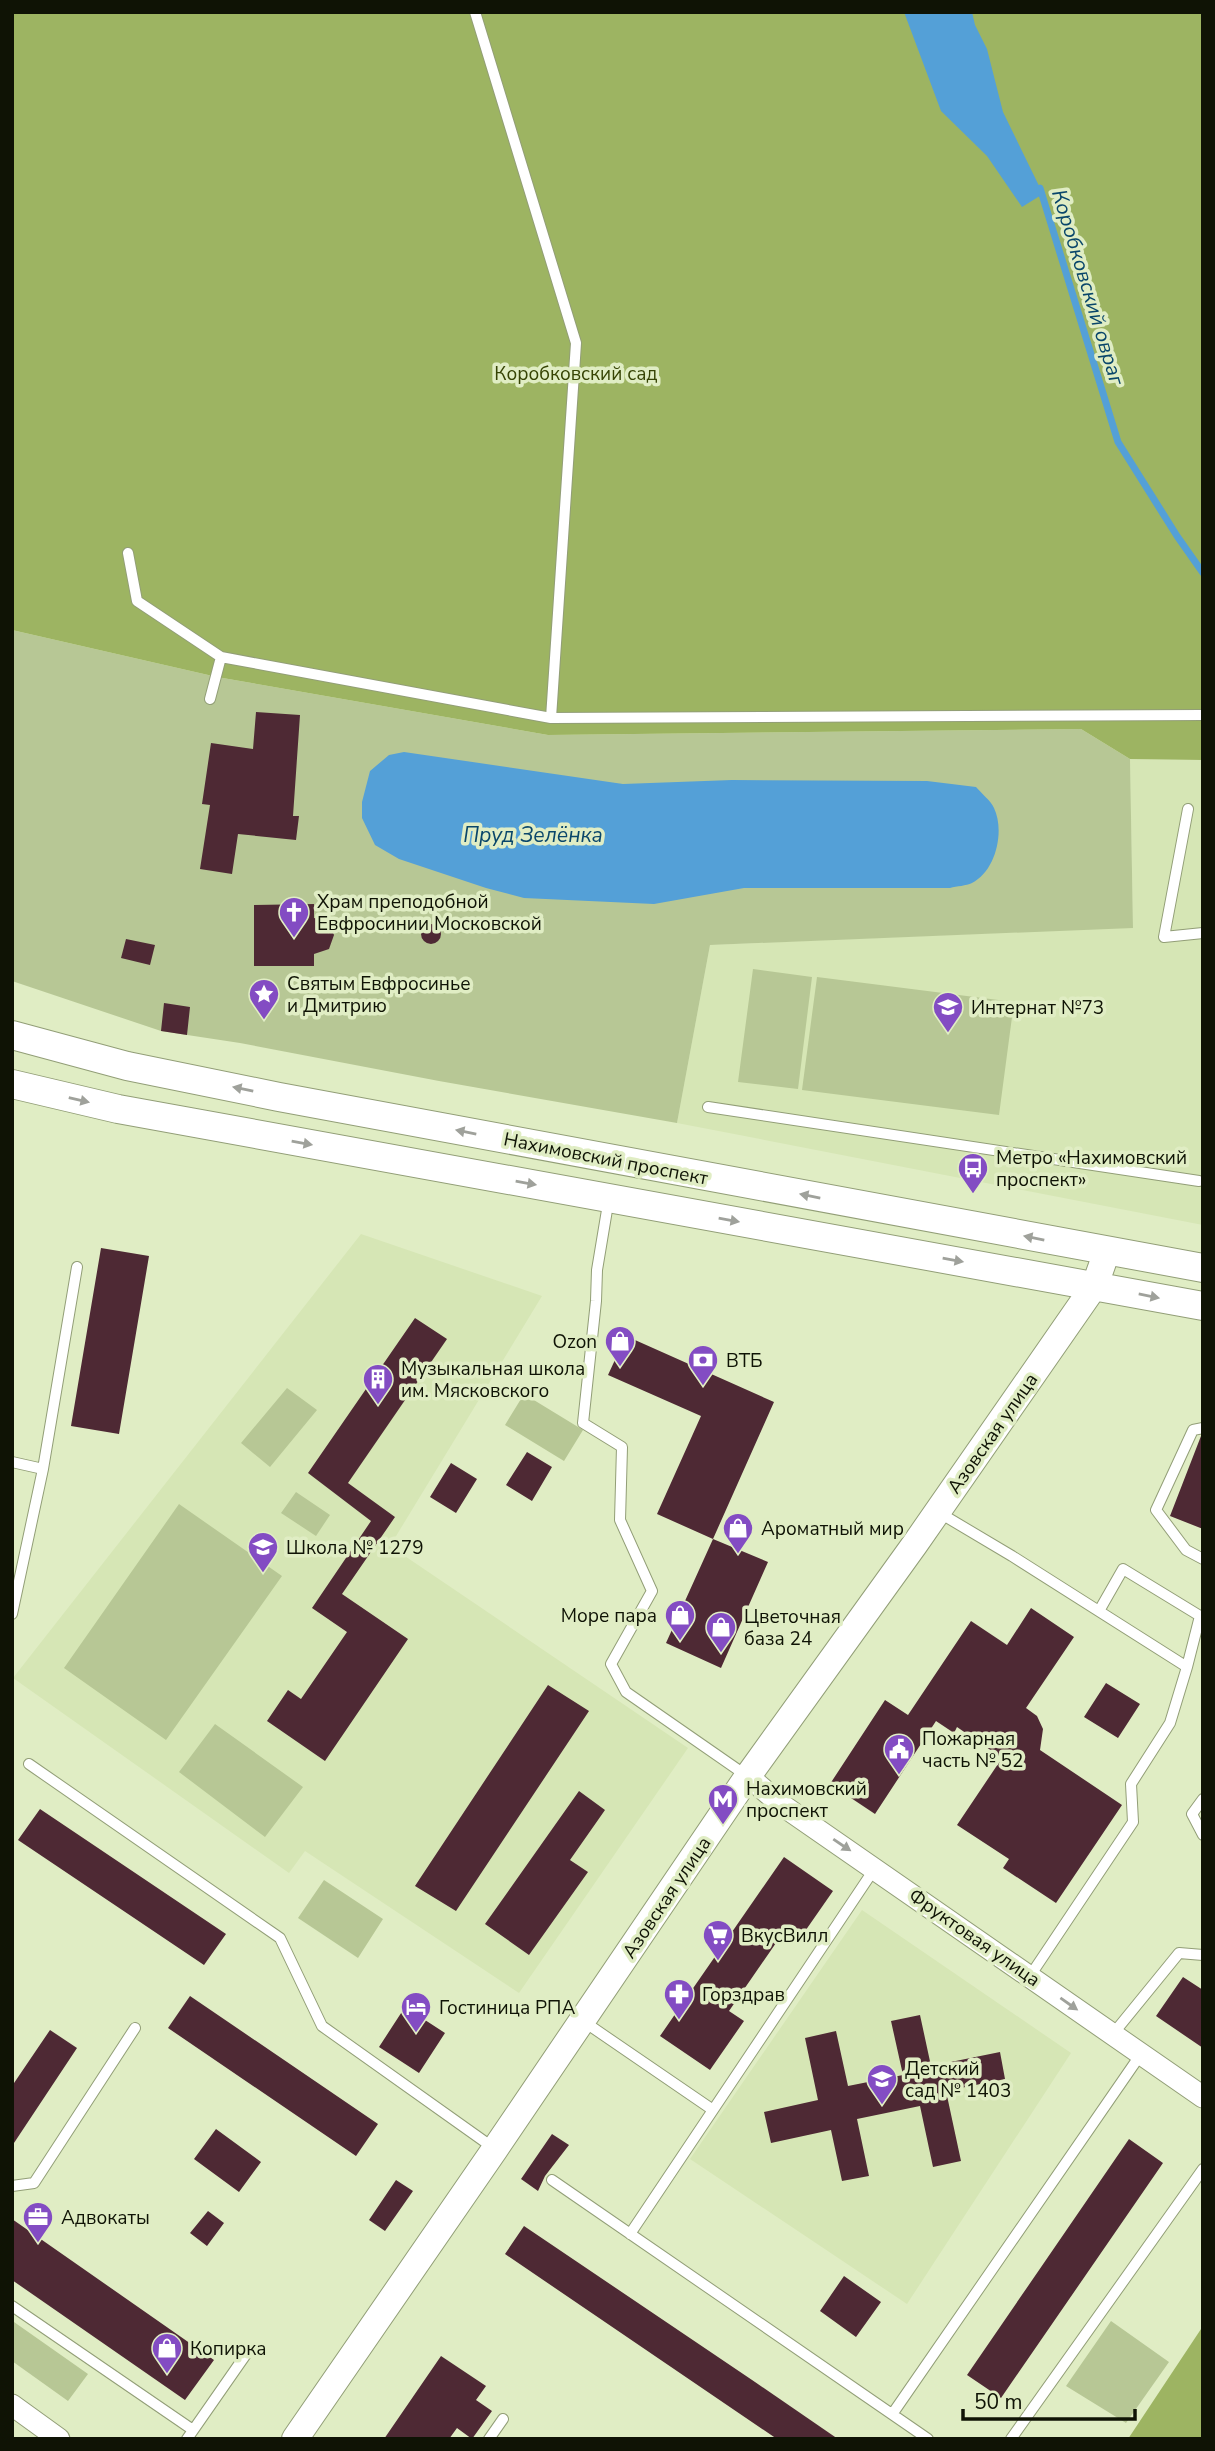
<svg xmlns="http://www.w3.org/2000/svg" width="1215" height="2451" font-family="'Nunito Sans',sans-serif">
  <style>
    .built { fill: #d6e6b5 }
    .green { fill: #b7c795 }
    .forest { fill: #9db462 }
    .water { fill: #54a0d7 }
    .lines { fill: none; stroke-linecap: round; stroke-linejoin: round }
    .stream { stroke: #54a0d7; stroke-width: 7 }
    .building { fill: #4e2934 }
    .service-casing { stroke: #929e77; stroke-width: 12 }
    .minor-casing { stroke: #929e77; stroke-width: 23 }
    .tertiary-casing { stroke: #929e77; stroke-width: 28 }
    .secondary-casing { stroke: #929e77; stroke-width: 30 }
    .service { stroke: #fff; stroke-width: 10 }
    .minor { stroke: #fff; stroke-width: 21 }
    .tertiary { stroke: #fff; stroke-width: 26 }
    .secondary { stroke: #fff; stroke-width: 28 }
    .oneway { fill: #9fa19b }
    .labels { text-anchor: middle; stroke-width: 7; stroke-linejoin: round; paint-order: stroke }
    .park-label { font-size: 19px; fill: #364404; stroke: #e0edc4 }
    .poi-label { font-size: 19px; fill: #0f1305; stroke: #e0edc4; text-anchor: start }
    .street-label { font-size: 19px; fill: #0f1305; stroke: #e0edc4 }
    .water-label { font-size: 21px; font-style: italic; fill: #09466a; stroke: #e0edc4 }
  </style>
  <rect width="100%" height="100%" fill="#e0edc4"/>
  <path class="built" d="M1130,759L1203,760V1225L677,1123L710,945L1133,927Z
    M361,1234L542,1296L390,1546L688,1748L519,1993L305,1851L289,1873L13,1678Z
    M862,1910L1071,2053L907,2304L690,2159Z"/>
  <path class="green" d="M12,630L217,677L548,735L1081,729L1130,759L1133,928L710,945L677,1123L439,1081L240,1043L161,1031L12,981Z
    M753,969L812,977L798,1089L738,1082Z
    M817,977L1014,1002L999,1115L802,1090Z
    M287,1388L317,1410L270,1467L241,1443Z
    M524,1394L583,1430L564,1461L505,1425Z
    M296,1492L330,1515L316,1536L281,1513Z
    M179,1504L282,1576L166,1740L64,1668Z
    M215,1724L303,1787L265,1837L179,1772Z
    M324,1880L383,1919L358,1958L298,1918Z
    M1111,2321L1169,2362L1126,2423L1066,2386Z
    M14,2322L88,2374L68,2401L12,2361Z"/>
  <path class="forest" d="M12,12H1203V760L1130,759L1081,729L548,735L217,677L12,630Z
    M1203,2326V2439H1128Z"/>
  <path class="water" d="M904,12H972L975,25L987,49L1003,112L1043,194L1022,207L987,156L941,111Z
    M404,752L623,784L732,780L927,781L976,787C981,793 991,801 994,808C1005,831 996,871 972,883C966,886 957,886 950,888H744L654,904L524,898L486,888L399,859L375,845L362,818V802L370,771L389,755Z"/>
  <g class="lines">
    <path class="stream" d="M1040,188L1118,442L1177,536L1203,573"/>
  </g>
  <path class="building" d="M256,712L300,715L293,816H299L296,840L238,834L232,874L200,869L210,805L202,804L211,743L253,749Z
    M314,904V918L328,921L334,935L329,949L314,954V966H254V905Z
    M421 934a10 10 0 1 1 20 0a10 10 0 1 1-20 0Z
    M126,939L155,945L150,965L121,958Z
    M164,1003L190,1007L187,1035L161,1031Z
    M101,1248L149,1256L119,1434L71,1426Z
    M415,1318L447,1339L348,1483L395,1517L342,1594L408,1639L325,1761L267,1721L288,1690L301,1699L347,1632L312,1608L371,1521L308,1473Z
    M626,1336L774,1402L713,1539L657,1514L701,1416L608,1375Z
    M1201,1436H1203V1529L1170,1516Z
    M527,1452L552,1467L532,1501L506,1485Z
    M451,1463L477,1479L456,1513L430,1497Z
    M713,1539L768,1562L721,1668L666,1643Z
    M1031,1608L1074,1637L1026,1708L1037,1716L1043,1729L1040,1750L1122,1805L1056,1903L1003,1868L1009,1859L957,1825L1002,1758L957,1727L954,1733L936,1721L875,1814L830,1784L885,1700L908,1715L971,1621L1007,1645Z
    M1106,1683L1140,1704L1118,1738L1084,1717Z
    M548,1685L589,1711L456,1911L415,1886Z
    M579,1791L605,1810L570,1860L588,1872L529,1955L485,1924Z
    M40,1809L226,1934L204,1965L18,1840Z
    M784,1857L833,1891L801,1937L787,1927L729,2011L744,2021L710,2070L660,2036Z
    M1183,1977L1203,1990V2048L1156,2016Z
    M190,1996L378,2124L356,2156L168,2028Z
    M405,2007L445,2033L419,2073L379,2047Z
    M920,2015L931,2066L1000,2052L1005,2079L946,2091L961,2161L933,2167L920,2106L857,2119L869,2176L842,2181L831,2130L771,2143L764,2112L818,2100L805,2038L836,2031L848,2086L903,2075L891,2021Z
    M50,2030L77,2048L12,2146V2086Z
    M216,2129L261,2162L239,2192L194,2159Z
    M552,2134L569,2145L545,2176L538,2191L521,2179Z
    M1129,2139L1163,2163L1001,2398L967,2375Z
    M396,2180L413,2191L385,2231L369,2220Z
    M208,2211L224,2223L207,2246L190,2233Z
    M12,2219L214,2360L185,2400L12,2280Z
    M524,2226L755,2382L838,2439H777L505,2254Z
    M844,2276L881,2302L856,2337L820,2311Z
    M441,2356L486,2386L476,2400L492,2411L472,2439L457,2428L449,2439H384Z"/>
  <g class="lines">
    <g class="service-casing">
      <path id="service" d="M128,553L137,601L221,657L551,718L576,343L475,12
        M210,699L221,657
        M551,718L1203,715
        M1188,809L1164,937L1203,933
        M708,1107L1199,1181
        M609,1198L597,1270L596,1301L583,1423L622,1447L620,1520L652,1591L611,1664L626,1692L747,1776
        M1203,1428L1193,1430L1156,1510L1186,1550L1203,1559
        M12,1462L43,1469L77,1267
        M938,1512L1012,1556L1187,1667L1170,1723L1131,1784L1133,1822L1030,1976
        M1099,1611L1123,1569L1200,1616L1187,1667
        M12,1614L43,1469
        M29,1764L280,1938L322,2026L495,2149
        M1203,1799L1192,1814L1203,1835
        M583,2021L713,2110
        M1113,2034L1179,1953L1203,1955
        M552,2180L928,2439
        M12,2186L34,2183L135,2028
        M630,2234L875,1868
        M12,2306L193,2430
        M893,2413L1141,2054
        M187,2439L249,2350
        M489,2439L503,2419
        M1011,2439L1203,2169"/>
    </g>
    <g class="minor-casing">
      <path id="minor" d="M748,1776L779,1803L1203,2097
        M12,2405L59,2439"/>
    </g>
    <g class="tertiary-casing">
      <path id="tertiary" d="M295,2439L495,2149L748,1776L915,1544L1095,1285L1107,1251"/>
    </g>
    <g class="secondary-casing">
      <path id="secondary" d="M12,1035L127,1066L279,1097L1203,1268
        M12,1084L118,1109L1203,1306"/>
    </g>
    <use href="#service" class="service"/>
    <use href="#minor" class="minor"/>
    <use href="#tertiary" class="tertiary"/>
    <use href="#secondary" class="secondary"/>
  </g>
  <defs><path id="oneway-solid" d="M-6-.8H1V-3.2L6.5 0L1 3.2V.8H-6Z" transform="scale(1.75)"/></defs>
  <g class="oneway">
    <use href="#oneway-solid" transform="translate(243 1089) rotate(-168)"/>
    <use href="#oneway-solid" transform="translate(79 1100) rotate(13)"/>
    <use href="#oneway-solid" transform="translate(466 1132) rotate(-169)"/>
    <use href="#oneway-solid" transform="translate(302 1143) rotate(10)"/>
    <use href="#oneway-solid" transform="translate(526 1183) rotate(10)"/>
    <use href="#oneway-solid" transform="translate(810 1196) rotate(-169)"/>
    <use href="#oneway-solid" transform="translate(729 1220) rotate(10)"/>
    <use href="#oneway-solid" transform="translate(1034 1238) rotate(-169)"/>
    <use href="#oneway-solid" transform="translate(953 1260) rotate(10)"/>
    <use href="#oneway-solid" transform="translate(1149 1296) rotate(11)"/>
    <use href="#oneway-solid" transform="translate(842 1845) rotate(34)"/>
    <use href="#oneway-solid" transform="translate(1069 2004) rotate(35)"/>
  </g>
  <defs>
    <g id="church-pin" transform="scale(1.575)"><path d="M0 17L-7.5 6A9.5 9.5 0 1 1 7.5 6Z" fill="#834cc3" stroke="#e0edc4"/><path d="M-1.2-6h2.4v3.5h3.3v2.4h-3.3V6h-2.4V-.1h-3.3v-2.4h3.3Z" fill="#fff"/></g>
    <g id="sight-pin" transform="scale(1.575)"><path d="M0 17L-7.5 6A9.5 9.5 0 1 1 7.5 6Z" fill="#834cc3" stroke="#e0edc4"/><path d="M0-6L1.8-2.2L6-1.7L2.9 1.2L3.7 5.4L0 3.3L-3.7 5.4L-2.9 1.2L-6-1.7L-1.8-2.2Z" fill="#fff"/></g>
    <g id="school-pin" transform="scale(1.575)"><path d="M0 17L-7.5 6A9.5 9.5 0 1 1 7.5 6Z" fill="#834cc3" stroke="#e0edc4"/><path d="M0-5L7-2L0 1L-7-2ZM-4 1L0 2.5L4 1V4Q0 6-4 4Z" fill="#fff"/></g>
    <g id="bus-pin" transform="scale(1.575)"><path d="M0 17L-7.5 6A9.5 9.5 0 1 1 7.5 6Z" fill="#834cc3" stroke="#e0edc4"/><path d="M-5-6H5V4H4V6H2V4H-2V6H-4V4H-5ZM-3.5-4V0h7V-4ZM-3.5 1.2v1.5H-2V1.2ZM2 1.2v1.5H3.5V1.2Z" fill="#fff"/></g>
    <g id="shop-pin" transform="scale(1.575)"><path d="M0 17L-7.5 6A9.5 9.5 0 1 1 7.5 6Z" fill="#834cc3" stroke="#e0edc4"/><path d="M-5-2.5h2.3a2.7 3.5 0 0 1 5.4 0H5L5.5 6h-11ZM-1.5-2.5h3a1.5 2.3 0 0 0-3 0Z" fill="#fff"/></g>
    <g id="bank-pin" transform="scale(1.575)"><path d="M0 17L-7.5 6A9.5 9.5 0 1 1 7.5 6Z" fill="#834cc3" stroke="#e0edc4"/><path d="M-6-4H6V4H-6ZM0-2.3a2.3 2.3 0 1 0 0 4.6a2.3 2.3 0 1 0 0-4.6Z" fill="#fff"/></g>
    <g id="building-pin" transform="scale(1.575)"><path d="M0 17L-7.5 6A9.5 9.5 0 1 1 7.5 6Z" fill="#834cc3" stroke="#e0edc4"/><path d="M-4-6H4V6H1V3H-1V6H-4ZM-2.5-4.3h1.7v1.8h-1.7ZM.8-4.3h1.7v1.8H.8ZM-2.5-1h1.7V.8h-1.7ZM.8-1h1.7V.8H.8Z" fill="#fff"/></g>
    <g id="civic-pin" transform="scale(1.575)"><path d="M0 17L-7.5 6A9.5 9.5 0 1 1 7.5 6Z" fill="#834cc3" stroke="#e0edc4"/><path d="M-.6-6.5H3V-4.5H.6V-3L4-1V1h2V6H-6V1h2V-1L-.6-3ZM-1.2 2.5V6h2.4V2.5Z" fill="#fff"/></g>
    <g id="metro-pin" transform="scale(1.575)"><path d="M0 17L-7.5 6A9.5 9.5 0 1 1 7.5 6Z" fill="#834cc3" stroke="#e0edc4"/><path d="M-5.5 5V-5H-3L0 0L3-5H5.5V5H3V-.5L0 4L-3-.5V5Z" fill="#fff"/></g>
    <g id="supermarket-pin" transform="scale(1.575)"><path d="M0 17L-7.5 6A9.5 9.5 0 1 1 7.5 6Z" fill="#834cc3" stroke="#e0edc4"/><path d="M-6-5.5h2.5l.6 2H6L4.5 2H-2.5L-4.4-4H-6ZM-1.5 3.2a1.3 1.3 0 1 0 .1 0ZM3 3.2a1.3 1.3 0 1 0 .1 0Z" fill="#fff"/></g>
    <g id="pharmacy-pin" transform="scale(1.575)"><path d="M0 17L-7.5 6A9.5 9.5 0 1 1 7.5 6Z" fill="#834cc3" stroke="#e0edc4"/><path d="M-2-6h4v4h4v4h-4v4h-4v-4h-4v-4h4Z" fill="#fff"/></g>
    <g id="hotel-pin" transform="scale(1.575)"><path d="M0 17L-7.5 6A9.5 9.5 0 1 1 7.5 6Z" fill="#834cc3" stroke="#e0edc4"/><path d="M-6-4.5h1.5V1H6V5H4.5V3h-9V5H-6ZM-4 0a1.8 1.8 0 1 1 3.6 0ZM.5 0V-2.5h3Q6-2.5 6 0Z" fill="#fff"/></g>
    <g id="office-pin" transform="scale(1.575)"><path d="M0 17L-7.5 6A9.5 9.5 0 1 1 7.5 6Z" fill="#834cc3" stroke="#e0edc4"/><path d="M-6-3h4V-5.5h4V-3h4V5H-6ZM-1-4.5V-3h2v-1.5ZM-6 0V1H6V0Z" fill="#fff"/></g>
  </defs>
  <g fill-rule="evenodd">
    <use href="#church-pin" x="294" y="912"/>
    <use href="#sight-pin" x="264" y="994"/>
    <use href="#school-pin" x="948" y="1007"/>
    <use href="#bus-pin" x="973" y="1168"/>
    <use href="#shop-pin" x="620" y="1341"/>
    <use href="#bank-pin" x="703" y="1360"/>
    <use href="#building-pin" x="378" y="1379"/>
    <use href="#shop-pin" x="738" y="1528"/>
    <use href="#school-pin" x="263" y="1547"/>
    <use href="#shop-pin" x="680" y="1615"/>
    <use href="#shop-pin" x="721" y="1627"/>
    <use href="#civic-pin" x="899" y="1749"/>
    <use href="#metro-pin" x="723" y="1799"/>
    <use href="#supermarket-pin" x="718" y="1935"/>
    <use href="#pharmacy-pin" x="679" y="1994"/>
    <use href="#hotel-pin" x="416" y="2007"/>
    <use href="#school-pin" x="882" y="2079"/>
    <use href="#office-pin" x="38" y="2217"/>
    <use href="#shop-pin" x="167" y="2348"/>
  </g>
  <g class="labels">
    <g class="park-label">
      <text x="576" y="380">Коробковский сад</text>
    </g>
    <g class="poi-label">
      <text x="317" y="908">Храм преподобной<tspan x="317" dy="22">Евфросинии Московской</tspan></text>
      <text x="287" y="990">Святым Евфросинье<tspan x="287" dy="22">и Дмитрию</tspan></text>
      <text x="971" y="1014">Интернат №73</text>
      <text x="996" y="1164">Метро «Нахимовский<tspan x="996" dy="22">проспект»</tspan></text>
      <text x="597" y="1348" text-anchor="end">Ozon</text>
      <text x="726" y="1367">ВТБ</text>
      <text x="401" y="1375">Музыкальная школа<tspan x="401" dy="22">им. Мясковского</tspan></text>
      <text x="761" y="1535">Ароматный мир</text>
      <text x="286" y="1554">Школа № 1279</text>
      <text x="657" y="1622" text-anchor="end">Море пара</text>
      <text x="744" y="1623">Цветочная<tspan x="744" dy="22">база 24</tspan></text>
      <text x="922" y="1745">Пожарная<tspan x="922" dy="22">часть № 52</tspan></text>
      <text x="746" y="1795">Нахимовский<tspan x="746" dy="22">проспект</tspan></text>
      <text x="741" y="1942">ВкусВилл</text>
      <text x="702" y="2001">Горздрав</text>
      <text x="439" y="2014">Гостиница РПА</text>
      <text x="905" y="2075">Детский<tspan x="905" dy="22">сад № 1403</tspan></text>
      <text x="61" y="2224">Адвокаты</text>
      <text x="190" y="2355">Копирка</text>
    </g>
    <g class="street-label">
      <text transform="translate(606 1158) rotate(11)" y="7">Нахимовский проспект</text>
      <text transform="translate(992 1433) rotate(-55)" y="7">Азовская улица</text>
      <text transform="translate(666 1897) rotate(-56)" y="7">Азовская улица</text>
      <text transform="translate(975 1937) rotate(35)" y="7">Фруктовая улица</text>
    </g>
    <g class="water-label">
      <text transform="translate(1088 287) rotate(73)" y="7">Коробковский овраг</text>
      <text x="533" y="842">Пруд Зелёнка</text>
    </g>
  </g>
  <rect width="1215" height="2451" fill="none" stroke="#0f1305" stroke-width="28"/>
  <path d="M963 2409v10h172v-10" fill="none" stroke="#0f1305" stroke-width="3.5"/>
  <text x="974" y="2409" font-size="21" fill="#0f1305" stroke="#e0edc4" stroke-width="5" paint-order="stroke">50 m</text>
</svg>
